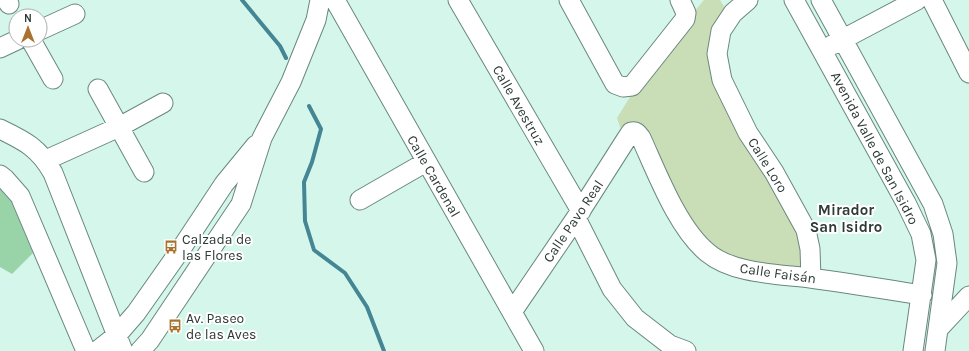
<svg xmlns="http://www.w3.org/2000/svg" width="969" height="351" font-family="Karla,sans-serif">
  <style>
    .green { fill: #c9ddb7 }
    .lines { fill: none; stroke-linecap: round; stroke-linejoin: round }
    .stream { stroke: #448693; stroke-width: 4 }
    .building { fill: #98d4a7 }
    .minor-casing { stroke: #69887e; stroke-width: 21 }
    .minor { stroke: #fff; stroke-width: 19 }
    .labels { text-anchor: middle; stroke-width: 4; stroke-linejoin: round; paint-order: stroke }
    .street-label { font-size: 14px; fill: #2d3a36; stroke: #fff }
    .poi-label { font-size: 14px; fill: #2d3a36; stroke: #fff; text-anchor: start }
    .neighbourhood-label { font-size: 15px; font-weight: bold; fill: #2d3a36; stroke: #fff }
  </style>
  <rect width="100%" height="100%" fill="#d5f6eb"/>
  <path class="green" d="M704,0H720L727,11L711,53L772,174L802,249L806,276L760,264L711,248L679,212L636,129L625,141L617,118L649,66Z"/>
  <g class="lines">
    <path class="stream" d="M242,0L280,46L286,58
      M309,106L321,129L312,162L304,182L305,221L314,250L345,273L367,307L384,351"/>
  </g>
  <path class="building" d="M0,189L12,203L33,253L12,274L0,267Z"/>
  <g class="lines">
    <g class="minor-casing">
      <path id="minor" d="M7,0L9,4
        M335,0L534,351
        M458,0L581,211
        M569,0L615,84L623,87L632,86L685,19L686,13L680,0
        M748,0L733,13L721,31L717,54L722,80L748,133L774,172L806,230L810,249L811,278
        M794,0L906,203L921,234L926,260L913,351
        M821,0L933,204L943,234L947,263L935,351
        M932,0L969,73
        M40,30L75,14
        M31,40L53,79
        M832,45L917,0
        M0,48L17,40
        M98,89L144,172
        M0,129C25,141 39,148 53,173L123,351
        M46,160L119,127L163,103
        M0,175L5,179L20,196L86,351
        M360,200L426,162
        M576,218L612,289L635,318L670,345L686,351
        M512,312L576,218L627,138L631,132C637,131 638,134 641,138C657,173 678,229 708,253C733,274 779,274 810,278C847,283 884,289 922,295
        M940,327L969,296
        M97,351L116,336L136,313L179,252L224,184L256,145
        M140,351L150,340L241,204L262,138L291,82L316,20L320,0"/>
    </g>
    <use href="#minor" class="minor"/>
  </g>
  <defs>
    <g id="bus-bare" transform="scale(1.08)"><path d="M-5-6H5V4H4V6H2V4H-2V6H-4V4H-5ZM-3.5-4V0h7V-4ZM-3.5 1.2v1.5H-2V1.2ZM2 1.2v1.5H3.5V1.2Z" fill="#aa722f" stroke="#fff" stroke-width="2.5" paint-order="stroke"/></g>
  </defs>
  <g fill-rule="evenodd">
    <use href="#bus-bare" x="171" y="247"/>
    <use href="#bus-bare" x="175" y="326"/>
  </g>
  <g class="labels">
    <g class="street-label">
      <text transform="translate(519 105) rotate(60)" y="5">Calle Avestruz</text>
      <text transform="translate(875 148) rotate(62)" y="5">Avenida Valle de San Isidro</text>
      <text transform="translate(768 165) rotate(58)" y="5">Calle Loro</text>
      <text transform="translate(434 176) rotate(60)" y="5">Calle Cardenal</text>
      <text transform="translate(573 221) rotate(-56)" y="5">Calle Pavo Real</text>
      <text transform="translate(778 273) rotate(8)" y="5">Calle Faisán</text>
    </g>
    <g class="poi-label">
      <text x="182" y="244">Calzada de<tspan x="182" dy="16">las Flores</tspan></text>
      <text x="186" y="323">Av. Paseo<tspan x="186" dy="16">de las Aves</tspan></text>
    </g>
    <g class="neighbourhood-label">
      <text x="846" y="215">Mirador<tspan x="846" dy="17">San Isidro</tspan></text>
    </g>
  </g>
  <g transform="translate(28 28)"><circle r="19" fill="#ffffff" stroke="#abb0af"/>
  <path d="M0-3L7 15L0 10L-7 15Z" fill="#aa722f"/>
  <text y="-6" font-size="11" font-weight="bold" text-anchor="middle" fill="#2d3a36">N</text>
  </g>
</svg>
